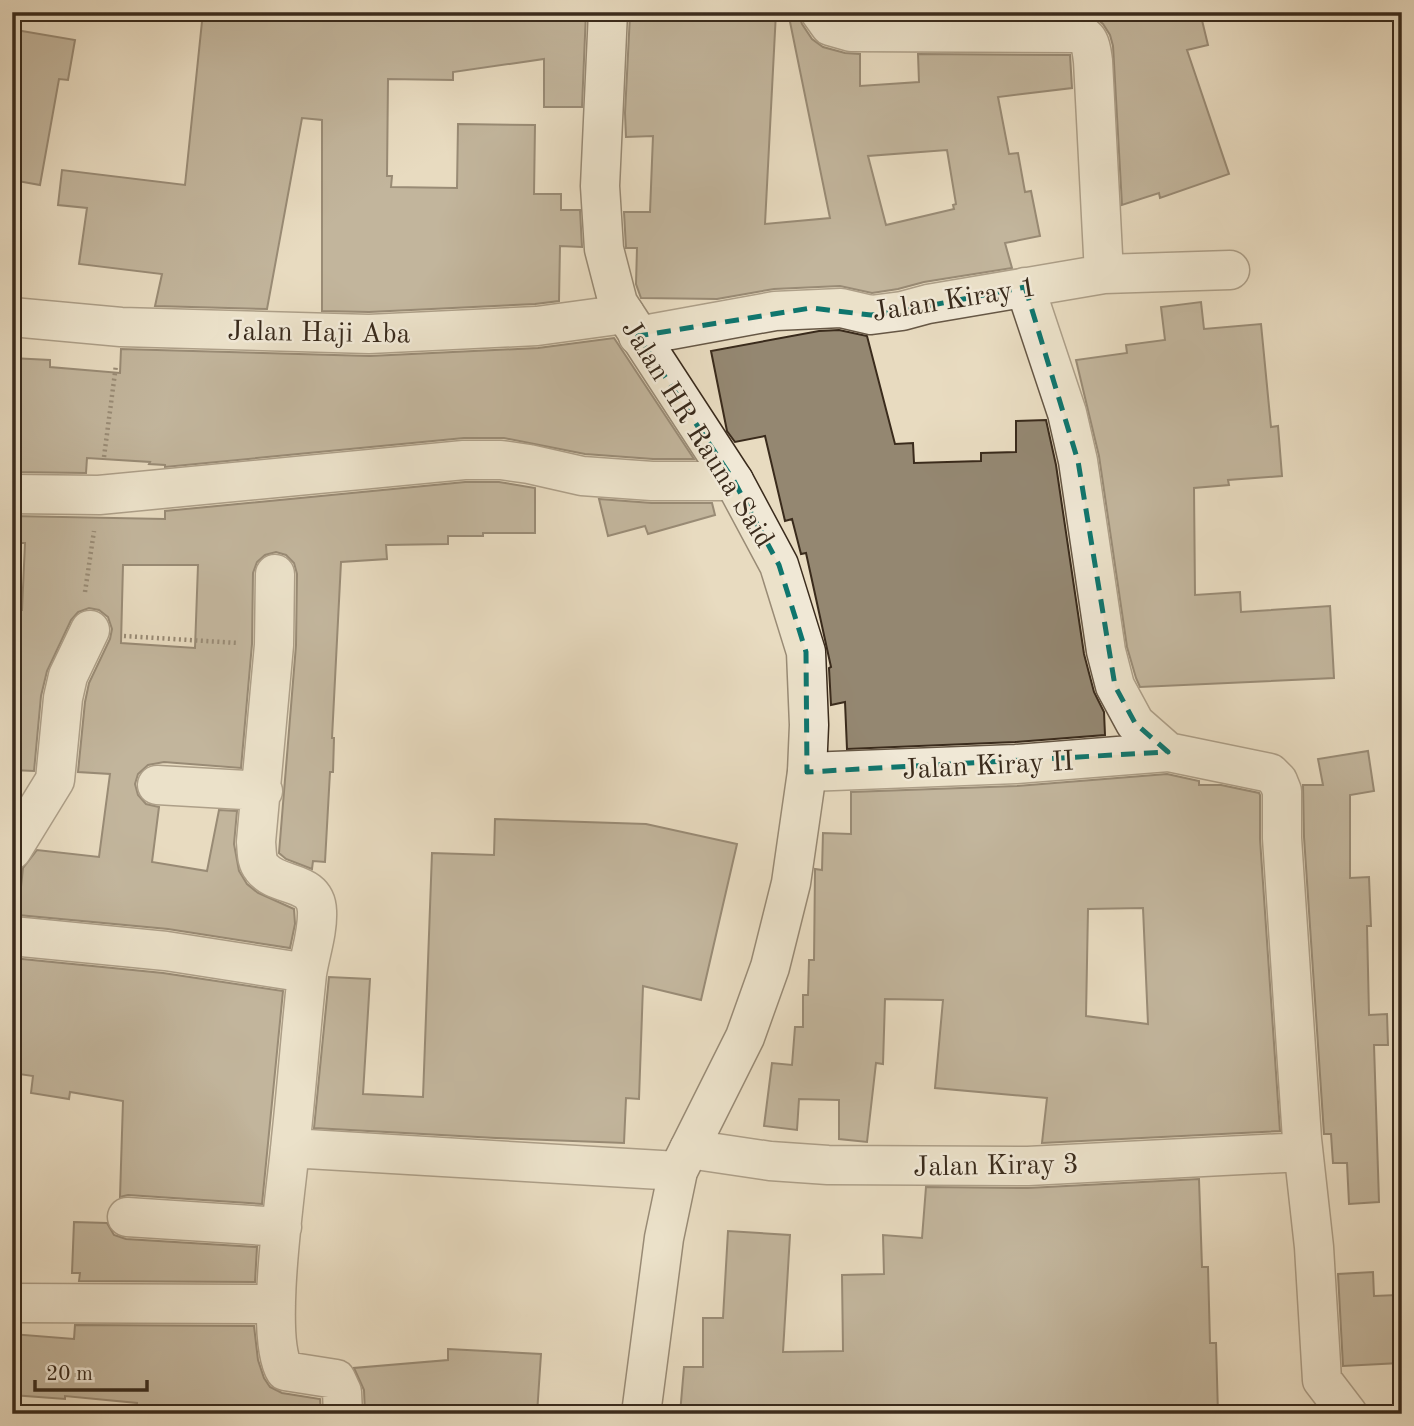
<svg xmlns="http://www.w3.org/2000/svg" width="1414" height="1426" font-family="'Old Standard TT',serif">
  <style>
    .building { fill: #948771; stroke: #3a2b1c; stroke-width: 2; fill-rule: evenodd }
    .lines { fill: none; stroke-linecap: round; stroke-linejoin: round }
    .minor-casing { stroke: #665745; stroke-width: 41 }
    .secondary-casing { stroke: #3a2b1c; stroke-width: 41 }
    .path { stroke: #3a2b1c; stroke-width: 4.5; stroke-dasharray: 2 3.5; stroke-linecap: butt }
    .minor { stroke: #f0e8d6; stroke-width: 38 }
    .secondary { stroke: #f0e8d6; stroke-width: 38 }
    .marked { fill: none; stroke: #0f766e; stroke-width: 5; stroke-dasharray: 14 9; stroke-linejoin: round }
    .labels { text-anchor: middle; stroke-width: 5; stroke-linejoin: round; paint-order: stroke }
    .street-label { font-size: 28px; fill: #3a2b1c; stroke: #f0e8d6 }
  </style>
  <rect width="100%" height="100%" fill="#e8dbc0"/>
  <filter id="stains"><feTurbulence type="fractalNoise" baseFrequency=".00286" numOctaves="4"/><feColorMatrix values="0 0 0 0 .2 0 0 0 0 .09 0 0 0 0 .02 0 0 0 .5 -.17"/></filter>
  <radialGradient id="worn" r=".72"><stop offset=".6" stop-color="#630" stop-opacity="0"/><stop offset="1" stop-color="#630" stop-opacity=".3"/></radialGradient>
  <path class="building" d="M203,12H301L300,20H386V16L460,17L459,12H586L582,107H544V59L453,72V80L388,79L387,176H392L391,187L457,188L458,124L535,125L534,194H561V210H580L582,247L560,246L559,301L535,304L369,312L322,311V120L302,118L267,309L155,306L162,274L79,264L87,208L58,205L62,170L185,185Z
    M650,12H776L765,224L830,218L788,12H798L802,24L812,39L823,47L845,53L860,54V86L919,82L918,54L1070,55L1072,88L998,97L1009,154L1018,153L1025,192L1031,191L1040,236L1005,243L1012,268L924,282L898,289L872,293L840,286L774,289L717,299L641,298L636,284L637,248H626L624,212H650L653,136L626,137L625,113L630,15H651ZM947,150L956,204L953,205L954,209L886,225L868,156Z
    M1082,12H1200L1208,45L1187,50L1229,174L1160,198L1159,193L1122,205L1113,46L1110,35L1103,24L1095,17Z
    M16,30L75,40L68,80L59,79L40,185L12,180V53Z
    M1201,302L1204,329L1261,324L1271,427L1278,426L1282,476L1228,480L1229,485L1194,488L1195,595L1240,592L1241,612L1330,606L1334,678L1140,687L1136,678L1127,647L1099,456L1076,360L1127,353L1126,345L1165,340L1161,307Z
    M839,330L867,336L895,444L913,443L914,463L981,461V453L1016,452V421L1046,420L1056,465L1084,654L1094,692L1104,712L1105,735L1015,742L847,749L845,702L831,705L829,668L831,667L806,553L801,554L792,519L785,521L765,436L735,442L727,431L711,351L819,331Z
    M614,338L694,459H653L585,454L504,438H464L165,467V465L149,464L150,462L87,458L86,473L12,472V358L50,360V367L120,373L121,349L370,356L538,348Z
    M465,482H499L535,488V533H483V536H448V544L386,545L387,559L341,562L332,738H334L333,772H330L325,862L313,861L312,869L286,859L279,853L296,645L297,574L294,563L286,555L276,552L265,555L257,562L253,573L252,644L241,768L164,762L148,765L138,774L135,784L138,795L146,804L159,807L152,862L207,871L219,810L237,811L234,844L239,871L247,884L258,893L294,909L295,924L290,948L168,929L18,915L23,868L37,850L99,857L110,774L78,772L85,702L89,683L110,639L112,629L108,617L99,610L89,608L78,612L71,620L47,671L41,696L34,771L12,770V610H22L25,543H12V516L165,519V511ZM123,565H198L195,648L121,643Z
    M599,499L652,503H712L715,515L648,534L645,526L608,536Z
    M1368,751L1374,791L1350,795V878L1369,877L1371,926H1367L1369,1015L1387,1014L1388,1045H1374L1379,1202L1349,1204L1347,1163H1333L1331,1134H1324L1304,837L1303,785H1323L1318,759Z
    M1167,774L1199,781V785H1221L1259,793L1260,795V839L1280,1131L1042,1143L1047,1098L935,1088L943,1000L885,999L883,1064L876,1063L867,1142L839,1139V1100L799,1099L797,1130L764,1126L772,1063L792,1065L795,1027H803V995H808L809,960H814L815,871V869L822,870L823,833L851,834V792L1017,786ZM1143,908L1148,1024L1086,1016L1088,909Z
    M495,819L646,824L737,844L701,1000L643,986L639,1099L626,1098L624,1143L496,1138L314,1128L329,977L370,979L363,1094L423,1097L432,853L494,855Z
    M12,958L163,973L283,991L262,1204L128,1195L120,1197L123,1101L70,1092L69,1099L31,1093L33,1076L12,1073Z
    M1199,1179L1202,1267H1208L1210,1343H1216L1218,1414H680L684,1367H703V1318H723L728,1231L790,1235L783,1352L843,1351L842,1275L884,1274L883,1235L922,1238L926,1187L1028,1188Z
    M74,1222L107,1223L114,1235L126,1239L257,1247L255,1282L79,1281L80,1273H72Z
    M1373,1272L1374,1296L1397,1295L1400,1363L1343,1366L1338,1274Z
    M75,1325L254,1326L258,1360L264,1378L270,1387L282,1393L320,1399L321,1414H136L137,1403L65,1396V1399L12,1395V1334L74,1339Z
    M448,1349L541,1354L537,1414H365L364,1390L354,1368L448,1360Z"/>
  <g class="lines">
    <g class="minor-casing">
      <path id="minor" d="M820,12L830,26L851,32L1075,33C1091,36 1091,47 1093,61L1104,274
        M1025,287L1067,413L1078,461L1106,651L1115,686L1135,723L1168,752L1270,773L1278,781L1282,791V838L1302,1139L1314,1247L1322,1380L1348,1414
        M12,317L121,327L369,334L537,326L625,314
        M638,336L775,311L841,308L871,315L902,311L928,304L1104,274L1230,270
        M12,494L99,495L464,460H501L529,464L582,476L652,481H734
        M275,574L274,645L256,842C257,851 256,861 262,868C277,888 316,879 317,911C318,932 310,954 307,974C301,1029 297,1084 291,1139C287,1186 263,1336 285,1371L336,1379L342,1392L343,1414
        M807,772L1016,764L1168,752
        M157,785L263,791
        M12,850L55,780L63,698L68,676L90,630
        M12,936L166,951L307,973
        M290,1148L678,1171
        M689,1149L770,1161L828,1165L1028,1166L1303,1152
        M127,1217L282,1227
        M12,1303L276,1304"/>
    </g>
    <g class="secondary-casing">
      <path id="secondary" d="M608,12L600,186L604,249L618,303L734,481L779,565L806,652L809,725L807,772L791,883L770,967L745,1037L678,1171L664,1238L641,1414"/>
    </g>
    <path class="path" d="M104,457L116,365
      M85,592L94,531
      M124,636L238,643"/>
    <use href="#minor" class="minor"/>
    <use href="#secondary" class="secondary"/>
  </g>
  <path d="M0 0H1414V1426H0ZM1025,287L1078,461L1115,686L1135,723L1168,752L807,772L806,652L779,565L734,481L638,336L811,308L871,315L902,311Z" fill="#e8dbc0" fill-opacity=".55" fill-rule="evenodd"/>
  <path class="marked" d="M1025,287L1078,461L1115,686L1135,723L1168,752L807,772L806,652L779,565L734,481L638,336L811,308L871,315L902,311Z"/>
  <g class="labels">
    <g class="street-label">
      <text transform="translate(954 298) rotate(-9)" y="10">Jalan Kiray 1</text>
      <text transform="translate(319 331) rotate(1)" y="10">Jalan Haji Aba</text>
      <text transform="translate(699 433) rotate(58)" y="10">Jalan HR Rauna Said</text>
      <text transform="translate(988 764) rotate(-3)" y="10">Jalan Kiray II</text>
      <text transform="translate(996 1164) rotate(-1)" y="10">Jalan Kiray 3</text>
    </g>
  </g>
  <rect width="1414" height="1426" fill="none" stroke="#e8dbc0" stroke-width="42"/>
  <rect x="14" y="14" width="1386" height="1398" fill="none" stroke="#3a2b1c" stroke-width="3.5"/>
  <rect x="21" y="21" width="1372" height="1384" fill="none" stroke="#3a2b1c" stroke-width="2"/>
  <path d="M35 1380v10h112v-10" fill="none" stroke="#3a2b1c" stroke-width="3.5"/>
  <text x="46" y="1380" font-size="21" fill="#3a2b1c" stroke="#f0e8d6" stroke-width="5" paint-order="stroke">20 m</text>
  <rect width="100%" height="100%" filter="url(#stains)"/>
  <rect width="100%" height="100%" fill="url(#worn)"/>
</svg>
